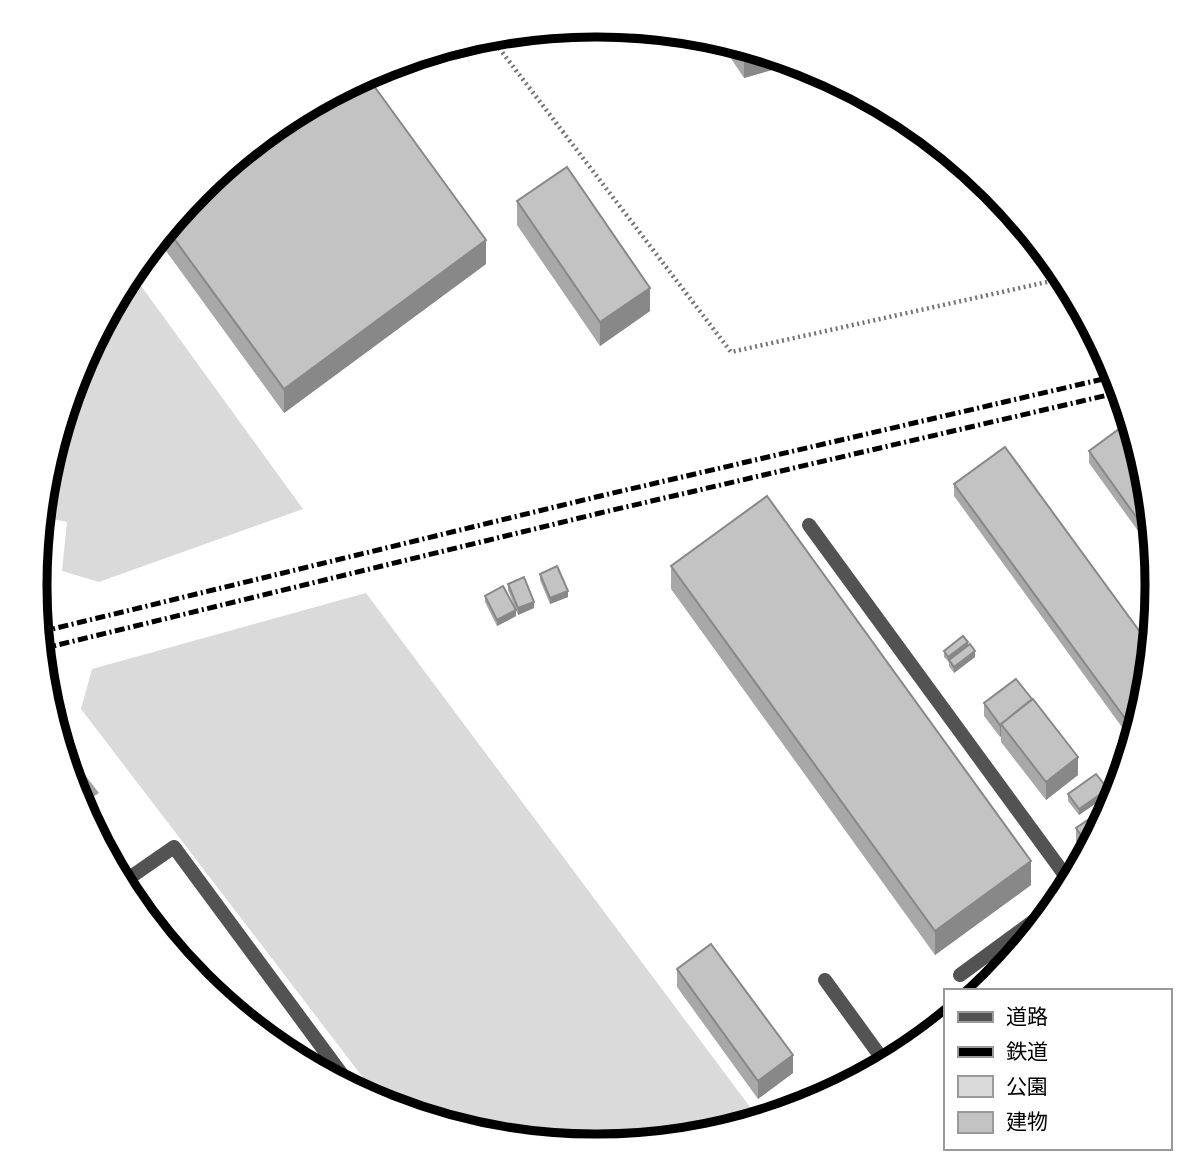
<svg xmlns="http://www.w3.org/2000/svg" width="1192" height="1171" font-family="Lato,'Noto Sans JP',sans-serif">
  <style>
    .green { fill: #dadada }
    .water { fill: #a1a1a1 }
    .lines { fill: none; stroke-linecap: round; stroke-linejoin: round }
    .path { stroke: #757575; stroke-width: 4.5; stroke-dasharray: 2 3.5; stroke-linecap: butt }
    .service { stroke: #535353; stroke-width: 14 }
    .minor { stroke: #535353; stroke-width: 14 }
    .rail { stroke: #000; stroke-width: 5; stroke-dasharray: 10 3.5 2 3.5; stroke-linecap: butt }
    .wall { fill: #a8a8a8 }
    .shaded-wall { fill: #888 }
    .building { fill: #c3c3c3; stroke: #888; stroke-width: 2 }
    .rim { fill: none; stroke: #000; stroke-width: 9 }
  </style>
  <rect width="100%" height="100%" fill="#fff"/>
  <path class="green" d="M131,272L303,509L99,582L62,571L67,522L42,517L46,476L78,370Z
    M366,593L759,1119L705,1136L596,1146L486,1136L384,1105L81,709L92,669Z"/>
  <path class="water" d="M60,743L99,793L81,805L78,800Z"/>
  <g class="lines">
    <path class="path" d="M489,35L731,352L1065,278"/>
    <path class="service" d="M809,525L1070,882
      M960,975L1058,903
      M825,980L886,1064"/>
    <path class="minor" d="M122,883L174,847L352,1088"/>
    <path class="rail" d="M40,632L596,497L1116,376
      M41,649L600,513L1121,392"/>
  </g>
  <path class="wall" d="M718,39L790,61L779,68L744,78Z
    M200,189L486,264L284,413L158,240Z
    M517,201L650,311L600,346L517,225Z
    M1089,451L1146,476L1154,553L1089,463Z
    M954,484L1146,695L1132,741L954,496Z
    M671,566L1031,885L935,955L671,589Z
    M540,574L568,597L550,604L540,580Z
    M508,584L534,608L518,615L508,590Z
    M485,596L516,616L497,626L485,602Z
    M968,646L975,657L954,673L949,666V662L944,657V651Z
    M984,703L1078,775L1046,800L1001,742V736L1000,737L984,716Z
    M1068,794L1108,795L1079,815L1068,801Z
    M1106,815L1086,854L1076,841V828Z
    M677,969L793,1073L758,1099L677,987Z"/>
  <path class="shaded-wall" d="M757,51L790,61L779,68L744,78V55Z
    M486,240V264L284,413V389Z
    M650,288V311L600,346V322Z
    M568,591V597L550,604V598Z
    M534,602V608L518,615V608Z
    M516,610V616L497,626V620Z
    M968,642V649L949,660L948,663V657Z
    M975,651V657L954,673V667Z
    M1001,724V736L1000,737V725Z
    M1078,757V775L1046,800V782Z
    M1108,789V795L1079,815V809Z
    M1031,861V885L935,955V931Z
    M793,1055V1073L758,1099V1081Z"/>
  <path class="building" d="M738,45L757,51L744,55Z
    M366,75L486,240L284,389L167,229L200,189L285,119Z
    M567,167L650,288L600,322L517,201Z
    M1130,421L1146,476L1152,539L1089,451Z
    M1005,447L1151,647L1146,695L1135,732L954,484Z
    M767,496L1031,861L935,931L671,566Z
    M557,566L568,591L550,598L540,574Z
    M524,577L534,602L518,608L508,584Z
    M503,586L516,610L497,620L485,596Z
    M963,636L968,642L948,657L944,651Z
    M970,644L975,651L954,667L949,660Z
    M1016,679L1032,699L1000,725L984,703Z
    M1033,699L1078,757L1046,782L1001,724Z
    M1096,774L1108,789L1079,809L1068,794Z
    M1095,815H1106L1089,847L1076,828Z
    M711,944L793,1055L758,1081L677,969Z
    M800,1102L803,1106L787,1111Z"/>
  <path d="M0 0H1192V1171H0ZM595 37H597A548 548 0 0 1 1145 585V586A548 548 0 0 1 597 1134H595A548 548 0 0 1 47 586V585A548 548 0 0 1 595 37Z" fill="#fff" fill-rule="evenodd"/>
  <path class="rim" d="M595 37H597A548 548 0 0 1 1145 585V586A548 548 0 0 1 597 1134H595A548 548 0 0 1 47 586V585A548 548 0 0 1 595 37Z"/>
  <rect x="944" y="989" width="228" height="161" fill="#ffffff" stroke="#999999" stroke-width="2"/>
  <rect x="958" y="1012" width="35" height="10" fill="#535353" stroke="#999999" stroke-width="2"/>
  <text x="1006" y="1024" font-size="21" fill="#000000">道路</text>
  <rect x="958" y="1047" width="35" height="10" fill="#000000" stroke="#999999" stroke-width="2"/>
  <text x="1006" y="1059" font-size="21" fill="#000000">鉄道</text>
  <rect x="958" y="1076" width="35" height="21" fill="#dadada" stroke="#999999" stroke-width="2"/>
  <text x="1006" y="1094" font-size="21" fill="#000000">公園</text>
  <rect x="958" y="1112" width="35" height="21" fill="#c3c3c3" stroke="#999999" stroke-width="2"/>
  <text x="1006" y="1129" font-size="21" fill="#000000">建物</text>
</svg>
